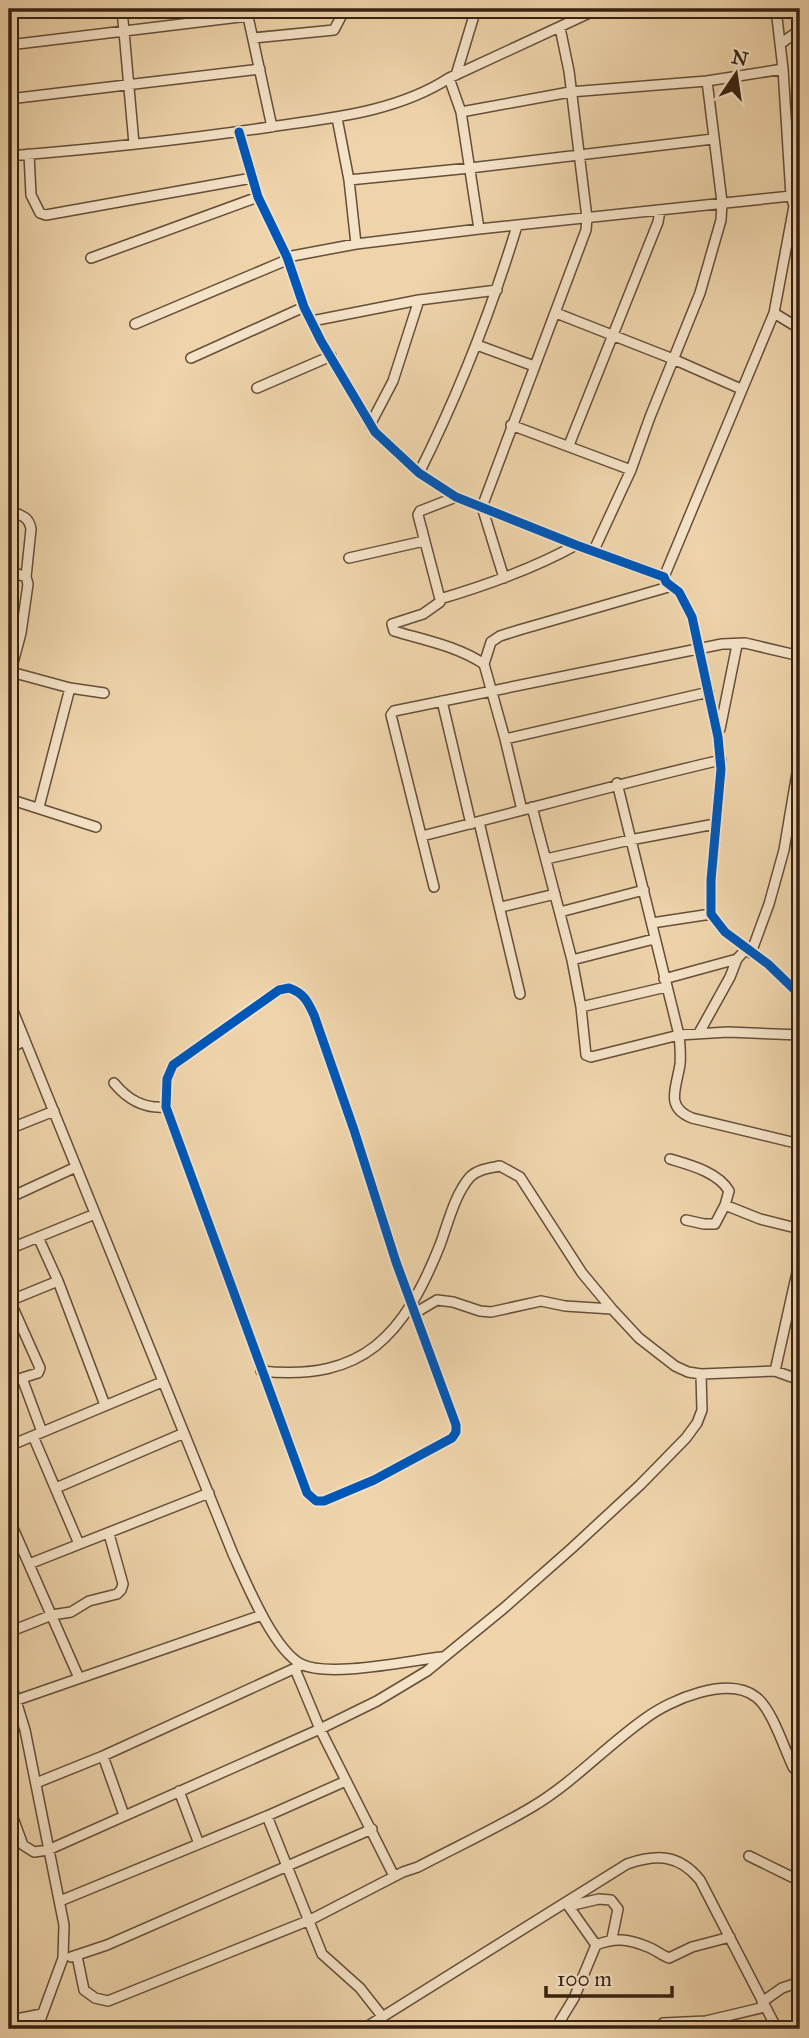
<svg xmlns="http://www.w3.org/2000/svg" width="809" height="2038" font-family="'IM FELL Great Primer',serif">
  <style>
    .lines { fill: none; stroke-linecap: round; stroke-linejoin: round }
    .minor-casing { stroke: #654e38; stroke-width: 12 }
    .minor { stroke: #f5e3c8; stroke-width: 9 }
    .cycleway-casing { stroke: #f5e3c8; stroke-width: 13 }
    .cycleway { stroke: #0057b8; stroke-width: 9 }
  </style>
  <rect width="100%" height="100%" fill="#efd4ab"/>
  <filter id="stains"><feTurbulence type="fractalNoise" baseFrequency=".00286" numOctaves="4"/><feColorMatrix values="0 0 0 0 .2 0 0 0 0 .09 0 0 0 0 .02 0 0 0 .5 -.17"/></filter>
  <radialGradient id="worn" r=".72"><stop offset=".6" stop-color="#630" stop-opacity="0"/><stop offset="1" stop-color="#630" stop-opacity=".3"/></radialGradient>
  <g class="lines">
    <g class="minor-casing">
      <path id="minor" d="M122,9L134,144
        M457,9L474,14
        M776,9L783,69L791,196L794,206L800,213
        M247,12L272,127
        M253,38L334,30L345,9
        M780,44L800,30
        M9,45L248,16L253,9
        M456,75L476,9
        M449,78L461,112L479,229
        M9,99L260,69
        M461,112L570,92L707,81L783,69
        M337,118L349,180L356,244
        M239,132L258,197L287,257L304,307L321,341L375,432L419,473L456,497L576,545L664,577L666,582L679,592L692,617L718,737L721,769L711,880V914L725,932L768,964L800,995
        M29,154L31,195L40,213L46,215L252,178
        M9,156C96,149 183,140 270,127C330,118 397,112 449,78L598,9
        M349,180L470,168L713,139
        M91,258L258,197
        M556,313L673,359L741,389
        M774,313L797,327L800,337
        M312,321L419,300L497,290
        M135,324L282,262L287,257L356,244L479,229L791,196L800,178
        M477,345L534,366
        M191,358L304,307
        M257,388L331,356
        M370,425L393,381L419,300
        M511,425L631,470
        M569,445L658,222L660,211
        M419,473C459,393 491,311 517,226
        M9,511C20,515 29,516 31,529L26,577L28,584L21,633L9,678
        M594,550L631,470L650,417L700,293L721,220L722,202L707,81
        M349,558L424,541
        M9,571L26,577
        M664,577L774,313L794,206
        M504,578L482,507L586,230L587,218L569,71L560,28
        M440,599L418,515L420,511L456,497
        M9,630L21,633
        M484,664C457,646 424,640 394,631L392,624L423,614L440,602V599C487,585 533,569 576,545
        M11,672L70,688L104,693
        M442,701L471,824
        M720,729L737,645
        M505,739L709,692
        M617,783L679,1035C680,1045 681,1054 680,1064C677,1087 664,1107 692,1118L800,1144
        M9,799L96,827
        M39,807L70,688
        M532,807L572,960L581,1007L586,1055L591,1057L679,1035L728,1032L800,1035
        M522,810L505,739L484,664L491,642L500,636L519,630L672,586
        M479,822L520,994
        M422,836C522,811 621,783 721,760
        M546,859L630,840L715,824
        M434,887L391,715L394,711L722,644L745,643L800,656
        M501,907L555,894
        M560,912L644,890
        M652,923L711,914
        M751,953L769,904L784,850L800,755
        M572,960L654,939
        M664,979L737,959
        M289,988C304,993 308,1002 314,1015L354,1130L396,1262L456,1425V1432L452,1438L374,1480L324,1501H316L307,1493L166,1107L167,1079L173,1065L279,990Z
        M9,1001L233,1554C246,1582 273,1649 301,1664C328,1678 408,1661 441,1657
        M581,1007L666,987
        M699,1033L730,977L737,959L746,949
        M9,1049L25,1040
        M114,1083C128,1100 144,1109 166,1107
        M9,1129L54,1111
        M670,1159C690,1165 718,1172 729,1191L725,1205L715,1224H704L686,1220
        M9,1198L76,1167
        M725,1205L760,1219L800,1229
        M38,1237L58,1281L105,1405
        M9,1249L95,1214
        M9,1301L58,1281
        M415,1313L437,1300L453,1302L480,1311L491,1312L541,1301L565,1306L612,1309
        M261,1371C364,1382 404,1335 440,1245C448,1223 455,1194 470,1177C478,1169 490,1168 500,1166L520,1177L582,1273L612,1309L639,1338L675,1366L688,1372L701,1374L775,1371L800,1380
        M775,1371L800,1259
        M22,1378L42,1432
        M9,1382L38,1373L40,1368L10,1301
        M33,1436L79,1544
        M9,1446L162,1382
        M56,1488L184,1433
        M9,1519L79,1678
        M29,1564L209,1493
        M9,1632L52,1615L71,1612L89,1601L117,1594L121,1590L123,1584L109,1534
        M295,1669L320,1729L394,1876
        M9,1678L25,1730L64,1925L63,1958L37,2029
        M17,1700L262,1615
        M103,1756L124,1815
        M36,1783L103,1756L302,1665
        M179,1791L199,1844
        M9,1807L23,1845L34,1852L48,1850L320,1729L377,1701L427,1671L504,1608L572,1548L640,1485L686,1438L697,1423L702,1410L701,1374
        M267,1816L322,1954L360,1988L382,2016
        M749,1856L800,1881
        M60,1901L267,1816L346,1781
        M567,1904L596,1945
        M569,1906L599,1899L611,1900L618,1909L612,1938
        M77,1956L84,1990L95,1998L108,2001L310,1920L403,1872L418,1867C456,1847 495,1829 532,1807C574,1782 606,1746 646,1718C670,1700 728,1675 756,1697C772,1709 784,1748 793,1767L800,1775
        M71,1957L107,1945L372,1829
        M762,2002L782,1988L800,1982
        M9,2018L19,2029
        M11,2020L42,2014
        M663,2023L706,2021L765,2007
        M363,2029L627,1864C657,1854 679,1854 700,1880L777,2029
        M559,2029L560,2021L574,1998L596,1945C615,1937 629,1939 648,1947C656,1950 661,1955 669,1958L692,1947L730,1937"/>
    </g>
    <use href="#minor" class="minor"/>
    <g class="cycleway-casing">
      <path id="cycleway" d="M239,132L258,197L287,257L304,307L321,341L375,432L419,473L456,497L576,545L664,577L666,582L679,592L692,617L718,737L721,769L711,880V914L725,932L768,964L800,995
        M289,988C304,993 308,1002 314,1015L354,1130L396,1262L456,1425V1432L452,1438L374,1480L324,1501H316L307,1493L166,1107L167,1079L173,1065L279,990Z"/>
    </g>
    <use href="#cycleway" class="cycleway"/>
  </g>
  <rect width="809" height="2038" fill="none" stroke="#efd4ab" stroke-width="35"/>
  <rect x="10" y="10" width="788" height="2017" fill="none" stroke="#372111" stroke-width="3.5"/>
  <rect x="18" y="18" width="774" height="2003" fill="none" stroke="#372111" stroke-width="2"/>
  <g transform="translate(736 74) rotate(13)" stroke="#f5e3c8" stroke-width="5" paint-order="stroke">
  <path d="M0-5L12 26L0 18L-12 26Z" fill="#372111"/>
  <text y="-10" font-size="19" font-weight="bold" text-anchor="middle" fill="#372111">N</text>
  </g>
  <path d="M546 1986v10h126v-10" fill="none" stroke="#372111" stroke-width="3.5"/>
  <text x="557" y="1986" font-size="21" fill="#372111" stroke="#f5e3c8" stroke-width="5" paint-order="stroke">100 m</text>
  <rect width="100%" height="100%" filter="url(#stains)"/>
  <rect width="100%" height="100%" fill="url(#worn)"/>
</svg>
